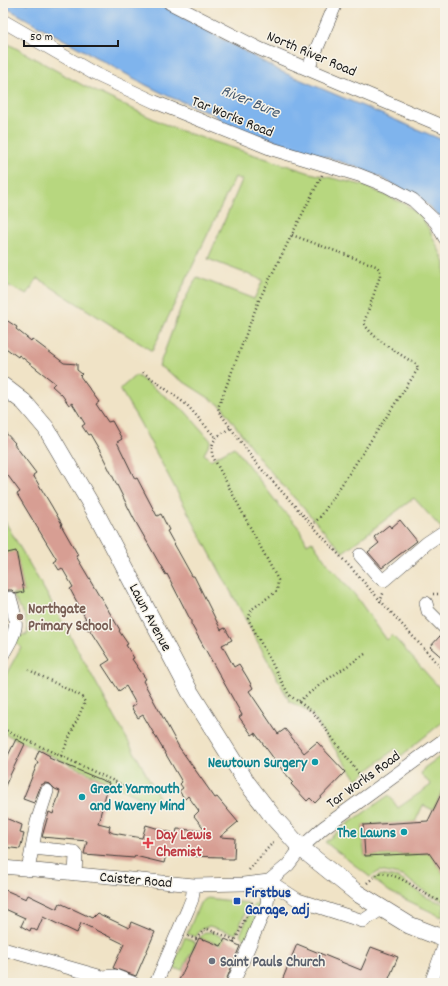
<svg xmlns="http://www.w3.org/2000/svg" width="448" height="986" font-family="Dekko,sans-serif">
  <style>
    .green { fill: #b7d77f; stroke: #6a7a4e }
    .water { fill: #7fb4ed; stroke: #4e6884 }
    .building { fill: #d79e93 }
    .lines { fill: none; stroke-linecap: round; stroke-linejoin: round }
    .minor-casing { stroke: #3c3a36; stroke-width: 14 }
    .major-casing { stroke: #3c3a36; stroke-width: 18 }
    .path { stroke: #3c3a36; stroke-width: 2.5; stroke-dasharray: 1 3; stroke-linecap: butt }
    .minor { stroke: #fff; stroke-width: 13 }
    .major { stroke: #fff; stroke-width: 17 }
    .education-dot { fill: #8d6e63; stroke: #f7f3e8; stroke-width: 1.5 }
    .culture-dot { fill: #0f9aa8; stroke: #f7f3e8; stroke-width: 1.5 }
    .health-dot { fill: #e0444e; stroke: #f7f3e8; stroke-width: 1.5 }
    .transit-dot { fill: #1a4fb4; stroke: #f7f3e8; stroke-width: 1.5 }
    .worship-dot { fill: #6b7280; stroke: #f7f3e8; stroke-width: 1.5 }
    .labels { text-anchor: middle; stroke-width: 3; stroke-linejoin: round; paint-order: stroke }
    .street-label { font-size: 15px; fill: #1c1c1c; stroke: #f7f3e8 }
    .education-label { font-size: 15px; font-weight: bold; fill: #785e54; stroke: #f7f3e8; text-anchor: start }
    .culture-label { font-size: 15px; font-weight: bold; fill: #0d838f; stroke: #f7f3e8; text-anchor: end }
    .health-label { font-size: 15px; font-weight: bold; fill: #be3a42; stroke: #f7f3e8; text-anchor: start }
    .transit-label { font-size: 15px; font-weight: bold; fill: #164399; stroke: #f7f3e8; text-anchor: start }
    .worship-label { font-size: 15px; font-weight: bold; fill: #5b616d; stroke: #f7f3e8; text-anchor: start }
    .water-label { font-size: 16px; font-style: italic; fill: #445970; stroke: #f7f3e8 }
  </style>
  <rect width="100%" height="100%" fill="#f7f3e8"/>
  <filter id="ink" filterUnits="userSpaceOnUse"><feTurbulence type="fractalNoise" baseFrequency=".025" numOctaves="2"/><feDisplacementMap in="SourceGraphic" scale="8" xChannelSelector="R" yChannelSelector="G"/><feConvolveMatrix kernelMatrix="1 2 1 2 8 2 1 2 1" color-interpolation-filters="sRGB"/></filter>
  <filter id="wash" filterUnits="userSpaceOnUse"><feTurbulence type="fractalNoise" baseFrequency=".012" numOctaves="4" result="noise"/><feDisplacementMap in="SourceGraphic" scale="16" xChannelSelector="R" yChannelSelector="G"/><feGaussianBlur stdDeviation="0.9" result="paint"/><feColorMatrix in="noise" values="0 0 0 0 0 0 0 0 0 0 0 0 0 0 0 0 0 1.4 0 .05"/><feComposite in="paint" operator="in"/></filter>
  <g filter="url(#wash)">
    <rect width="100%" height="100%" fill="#f0e3c6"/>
    <path class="green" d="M3,41L84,86L175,129L310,173L362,185L405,204L420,215L430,231L445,263V524L440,527L414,498L343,552L262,462L226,413L223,407L159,366L181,307L197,277L254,299L263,280L208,259L242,180L235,177L152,351L37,278L27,295L3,283Z
      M136,375L185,411L211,441L204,454L210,460L234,447L281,508L299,528L307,544L312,541L328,564L355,595L387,640L392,635L445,694V720L401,756L395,749L357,779L324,734L314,717L305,709L290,702L139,421L120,389Z
      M3,518L48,596L159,797L150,802L3,733V680L21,647L14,642L18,636L28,634L25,616L12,594L24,592L16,552L3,554Z
      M445,753V786L433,810L423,805L415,822L363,825V844L365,856L429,853L445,876V901L431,896L403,876L380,871L370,877L325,842L345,826L389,795L398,808L431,785L421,774L424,768Z
      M380,875L399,878L428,898L445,904L442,917L390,892L373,879Z
      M207,898L248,903V907L236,934L209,926L200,930L196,937L187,934L200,903Z
      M257,903L263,904L246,941L240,935L252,907Z
      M205,932H213L225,939L223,945L199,938Z
      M185,937L195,942V944L183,970L172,968Z"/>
    <path class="water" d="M3,3H157L280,71L445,141V228L435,212L422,200L378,176L351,165L227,125L212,113L170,97L146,85L3,6Z"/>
    <g id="blocks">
      <path class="building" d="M3,318L17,327L16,329L31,341L32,339L64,363L77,364V370L82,374L80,376L99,402L96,404L108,422L112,421L122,439L117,442L135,479L137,478L157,516L161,514L169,530L167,531L192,576H194L221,630L225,628L232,640L222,645L234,667L239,664L247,677L253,688L249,691L278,734L285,729L304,753L317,742L345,772L315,803L310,798L307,801L291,784L293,782L283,771L255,733L252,735L239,717L242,715L191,624V621L167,574L166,575L134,519L100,451L90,434L88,435L82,426L85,424L72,403L69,405L62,395L52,386L55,383L51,380L19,355L18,357L3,346Z
        M3,430L15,443L14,444L36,473L33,475L51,505L62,524L61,525L78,555L76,556L120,630L119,631L128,644L126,645L134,658L132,659L146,679L143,681L179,747L215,798L217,797L238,822L220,837L235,838L234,859H222V857L190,856V853L167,851L164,863L135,856L134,858L84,854L87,841L42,837L49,812L53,814L60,791L55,789L50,784L45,783L41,785L34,803L23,799L38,762L35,760L39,750L50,756L49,758L109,783L98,823L110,826L109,831L113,833L142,838L146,825L176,834L177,829L206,831L194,816L199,811L188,796L185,799L179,791L183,788L180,784L182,782L143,715L138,718L131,707L136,704L126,686L119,691L102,665L110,660L90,629L88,630L82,621L86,619L70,589L73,587L62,568L59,570L54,562L57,560L17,494L20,492L3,469Z
        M400,520L417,541L382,568L368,552L379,543L374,537L389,525L391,528Z
        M16,551L24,592L16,594L12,590H8L3,595V554Z
        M440,636L445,641V660L430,647Z
        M16,739L25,744L3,790V766Z
        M445,786V876L429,853L365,856L363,825L428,821Z
        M3,817L22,825L20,833L24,834L20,849L3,847Z
        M3,889L26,899L28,895L57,909L60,903L92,918L97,913L129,928L131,922L155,932L136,976L113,968L124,944L81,923L77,933L43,917L37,931L31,928L30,931L21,926L25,918L3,908Z
        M199,938L204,940V939L221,946L225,939L240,946L225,983H185L179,980Z
        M297,944L361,970L371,947L398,957L387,983H281Z"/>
    </g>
  </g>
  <g filter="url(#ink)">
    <use href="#blocks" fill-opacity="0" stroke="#3c3a36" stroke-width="1"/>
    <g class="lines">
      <g class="minor-casing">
        <path id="minor" d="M170,3L260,49L445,127
          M3,21L95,74L155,102L272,149L359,175L387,186L413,200L436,222L445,238
          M308,69L336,3
          M360,555L379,577L384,580L427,543L445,531
          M426,603L428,611L445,628
          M3,654C17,630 19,626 10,598
          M32,848L74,852L76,855L75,874
          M3,867L194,885L243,884L269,881L288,865L301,848L323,828L445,739
          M28,870L37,822L47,791
          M269,881L298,900L363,921L381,909
          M3,949L102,977L115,976L133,983
          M156,983L188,909L192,899L194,885
          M233,983L267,904L269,881
          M431,983L445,944"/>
      </g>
      <g class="major-casing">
        <path id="major" d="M3,386L24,402L46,428L96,513L190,692L247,783L274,818L301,848L357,893L409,925L445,939"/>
      </g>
      <path class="path" d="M322,175L259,300L218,408L220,413L256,463L445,672
        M292,235L376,266L380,270V276L364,323C372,339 402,355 417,365L418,369L321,516L312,525
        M143,372L187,405L216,438
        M230,428C217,437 211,438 212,455L278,580L277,591L252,609L248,619L289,695L313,712L365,782
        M433,594H445
        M380,602L384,591
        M299,701L325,681L365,654
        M3,729L61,756L85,702L81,696L29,670
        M61,756L137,792
        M249,870L275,840
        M367,883L379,873C407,875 418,894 445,903
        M441,923L445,913
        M188,936L198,940
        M196,939L203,931L207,929L236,940
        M234,943L252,904L251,899"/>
      <use href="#minor" class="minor"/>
      <use href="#major" class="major"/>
    </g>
  </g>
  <circle class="education-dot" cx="20" cy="617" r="4"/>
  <g class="culture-dot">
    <circle cx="315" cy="762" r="4"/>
    <circle cx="82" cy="797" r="4"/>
    <circle cx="404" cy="832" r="4"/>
  </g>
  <path class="health-dot" d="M146 837h4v4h4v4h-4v4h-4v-4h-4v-4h4z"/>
  <rect class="transit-dot" x="233" y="897" width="8" height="8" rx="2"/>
  <circle class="worship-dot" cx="212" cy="961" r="4"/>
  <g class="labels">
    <g class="street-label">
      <text transform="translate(312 53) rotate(23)" y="5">North River Road</text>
      <text transform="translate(233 116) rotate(22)" y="5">Tar Works Road</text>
      <text transform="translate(151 617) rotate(62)" y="5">Lawn Avenue</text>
      <text transform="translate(363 779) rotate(-36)" y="5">Tar Works Road</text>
      <text transform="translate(136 879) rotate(5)" y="5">Caister Road</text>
    </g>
    <g class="education-label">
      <text x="28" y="613">Northgate<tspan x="28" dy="17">Primary School</tspan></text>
    </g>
    <g class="culture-label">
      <text x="307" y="767">Newtown Surgery</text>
      <text x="90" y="793" text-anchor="start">Great Yarmouth<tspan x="90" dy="17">and Waveny Mind</tspan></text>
      <text x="396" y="837">The Lawns</text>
    </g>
    <g class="health-label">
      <text x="156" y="839">Day Lewis<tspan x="156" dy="17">Chemist</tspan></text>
    </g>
    <g class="transit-label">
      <text x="245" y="897">Firstbus<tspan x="245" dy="17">Garage, adj</tspan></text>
    </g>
    <g class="worship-label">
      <text x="220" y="966">Saint Pauls Church</text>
    </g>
    <g class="water-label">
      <text transform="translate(251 100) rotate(23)" y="6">River Bure</text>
    </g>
  </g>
  <rect width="448" height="986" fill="none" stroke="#f7f3e8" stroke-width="16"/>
  <path d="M24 40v6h94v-6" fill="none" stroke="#1c1c1c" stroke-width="2"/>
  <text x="30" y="40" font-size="12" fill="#1c1c1c" stroke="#f7f3e8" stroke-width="3" paint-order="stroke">50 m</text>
</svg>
